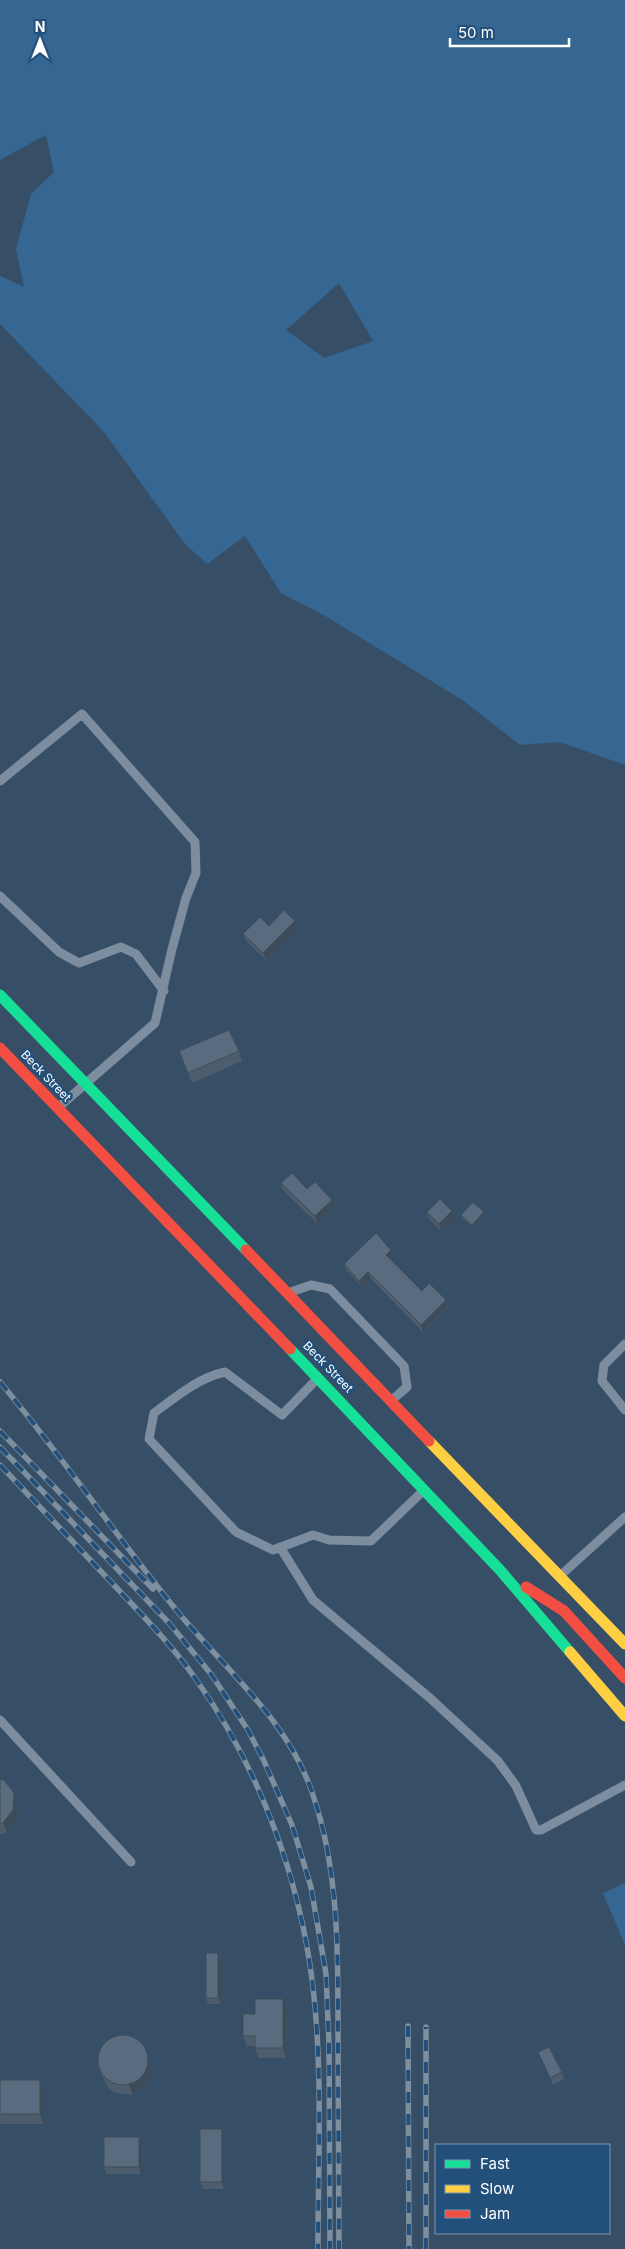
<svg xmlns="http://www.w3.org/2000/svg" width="625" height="2249" font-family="Inter,sans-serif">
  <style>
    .green { fill: #366692; fill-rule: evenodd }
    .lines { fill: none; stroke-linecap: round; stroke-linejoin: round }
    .lane { stroke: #7b8d9e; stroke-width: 9 }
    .fast { stroke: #16e098; stroke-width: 11 }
    .slow { stroke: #ffcf43; stroke-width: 11 }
    .jam { stroke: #f24e42; stroke-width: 11 }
    .rail-casing { stroke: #7d8e9e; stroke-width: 5.5 }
    .rail { stroke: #22507b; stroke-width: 4; stroke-dasharray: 11; stroke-linecap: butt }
    .wall { fill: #4d5d6d }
    .shaded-wall { fill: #3e4c59 }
    .building { fill: #596c7f; stroke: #3e4c59 }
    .labels { text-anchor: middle; stroke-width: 4.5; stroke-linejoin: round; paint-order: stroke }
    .street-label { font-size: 12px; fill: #fff; stroke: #22507b }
  </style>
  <rect width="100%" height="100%" fill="#364f67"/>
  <path class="green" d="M0,0H625V765L560,742L520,745L464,701L327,617L281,593L245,536L207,564L184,543L105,433L0,324V276L24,287L16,249L31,194L54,172L46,135L0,160ZM339,283L373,341L324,358L286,330Z
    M625,1883V1945L603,1893Z"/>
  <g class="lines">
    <path class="lane" d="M0,781L82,714L195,842L196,873L186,898L172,949L155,1023L60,1106
      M0,896L59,952L79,963L121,947L136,954L164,991
      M291,1292L311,1285L330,1289L404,1366L407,1387L393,1399
      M625,1344L604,1365L602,1381L625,1410
      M317,1379L282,1415L225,1372C198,1378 177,1396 154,1413L149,1439L236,1532L273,1550L313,1535L329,1540L371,1541L424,1490
      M280,1547L313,1600L431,1699L498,1761L516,1786L536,1830H541L625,1785
      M562,1574L625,1517
      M0,1720L131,1862"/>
    <path class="fast" d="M0,995L246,1250
      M290,1349L500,1570L570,1652"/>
    <path class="slow" d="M429,1441L625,1644
      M570,1652L625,1716"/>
    <path class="jam" d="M0,1048L290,1349
      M246,1250L429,1441
      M526,1587L564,1611L625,1678"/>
    <g class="rail-casing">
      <path id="rail" d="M0,1382C62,1456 116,1536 177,1611C225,1669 289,1721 313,1795C340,1874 338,1960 338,2043C338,2112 339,2180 339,2249
        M0,1431L153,1589
        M0,1447L169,1623L211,1674L248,1730L264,1761L292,1825L311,1887L326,1974L329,2043L330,2249
        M0,1465C38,1505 76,1545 113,1584C142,1615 171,1644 195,1678C259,1767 300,1878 313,1987C323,2073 318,2162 318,2249
        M408,2026L409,2249
        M426,2249V2027"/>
    </g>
    <use href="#rail" class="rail"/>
  </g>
  <path class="wall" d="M295,921L297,927L266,960L246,941L243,934Z
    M179,1051H239L242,1061L192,1083Z
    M281,1183L307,1189L334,1207L317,1223L283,1190Z
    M452,1211L455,1218L441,1231L429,1219L427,1212Z
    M484,1212L485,1215L474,1228L462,1218L461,1215Z
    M394,1256L391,1259L422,1291L446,1300L448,1306L423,1332L371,1279L362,1287L346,1270L344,1264Z
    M0,1779L14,1793L17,1803V1820L7,1832L0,1835Z
    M218,1953L221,1960V2004H208L206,1998Z
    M287,2009L286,2058H258L255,2048V2046H247L243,2036L255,2014Z
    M538,2052L562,2072L564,2079L553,2085Z
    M147,2055L152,2070L146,2086L133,2095L116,2093L109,2089L101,2074L97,2064Z
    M0,2080H40L43,2090V2124H0Z
    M222,2129L224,2135V2189H203L200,2182Z
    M139,2137L141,2144V2174H106L104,2167Z"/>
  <path class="shaded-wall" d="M295,921L297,927L266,960L263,953Z
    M332,1200L334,1207L317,1223L315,1216Z
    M452,1211L455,1218L441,1231L439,1224Z
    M484,1212L485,1215L474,1228L472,1225Z
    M391,1250L394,1256L389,1261L386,1255Z
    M368,1272L371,1279L362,1287L359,1281Z
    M446,1300L448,1306L423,1332L421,1325Z
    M14,1793L17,1803V1820L7,1832L3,1823Z
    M218,1953L221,1960V2004L218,1998Z
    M283,1999L287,2009L286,2058L283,2048Z
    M143,2045L152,2070L146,2086L133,2095L129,2085Z
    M40,2080L43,2090V2124L40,2114Z
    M222,2129L224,2135V2189L222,2182Z
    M139,2137L141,2144V2174L139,2167Z"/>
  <path class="building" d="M284,910L295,921L263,953L243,934L260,917L269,926Z
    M229,1030L239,1051L188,1073L179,1051Z
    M292,1173L307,1189L315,1182L332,1200L315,1216L281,1183Z
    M440,1199L452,1211L439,1224L427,1212Z
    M473,1202L484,1212L472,1225L461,1215Z
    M376,1233L391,1250L386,1255L422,1291L429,1283L446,1300L421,1325L368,1272L359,1281L344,1264Z
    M0,1779L4,1780L14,1793L13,1810L3,1823L0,1824Z
    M206,1953H218V1998H206Z
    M255,1999H283V2048H255V2036H243V2014H255Z
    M98 2060a25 25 0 1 1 50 0a25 25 0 1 1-50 0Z
    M549,2047L562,2072L550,2078L538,2052Z
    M0,2080H40V2114H0Z
    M200,2129H222V2182H200Z
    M104,2137H139V2167H104Z"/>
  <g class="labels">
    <g class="street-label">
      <text transform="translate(46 1076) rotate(46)" y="4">Beck Street</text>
      <text transform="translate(328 1367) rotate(46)" y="4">Beck Street</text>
    </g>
  </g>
  <rect x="435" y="2144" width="175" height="90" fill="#22507b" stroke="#7a96b0"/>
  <rect x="445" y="2160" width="25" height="8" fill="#16e098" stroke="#7a96b0"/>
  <text x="480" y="2169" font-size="15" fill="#ffffff">Fast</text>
  <rect x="445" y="2185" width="25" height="8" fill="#ffcf43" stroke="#7a96b0"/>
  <text x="480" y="2194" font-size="15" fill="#ffffff">Slow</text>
  <rect x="445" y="2210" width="25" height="8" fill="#f24e42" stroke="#7a96b0"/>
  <text x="480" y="2219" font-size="15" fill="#ffffff">Jam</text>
  <g transform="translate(40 40)" stroke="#22507b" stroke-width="4" paint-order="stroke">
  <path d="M0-4L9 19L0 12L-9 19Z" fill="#ffffff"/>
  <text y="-8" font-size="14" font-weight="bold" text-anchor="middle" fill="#ffffff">N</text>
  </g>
  <path d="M450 38v8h119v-8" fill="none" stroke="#ffffff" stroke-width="2.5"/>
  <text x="458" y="38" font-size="15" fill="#ffffff" stroke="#22507b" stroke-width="4" paint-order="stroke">50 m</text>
</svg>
